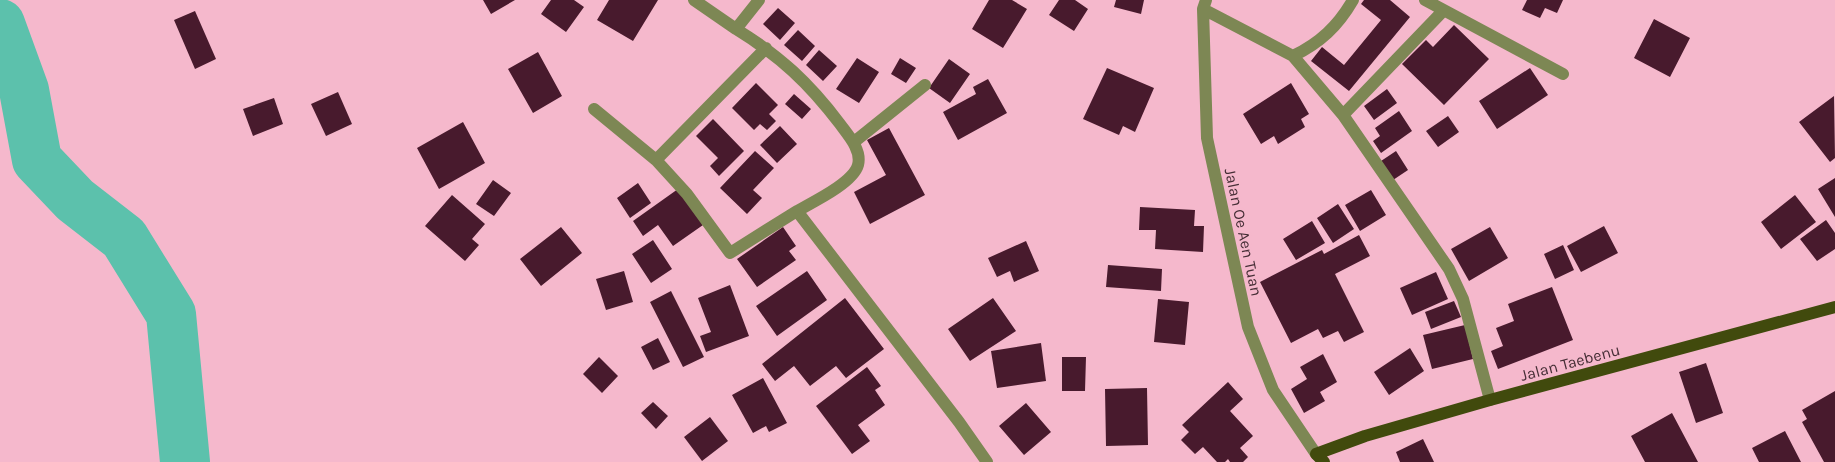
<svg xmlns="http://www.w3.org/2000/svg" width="1835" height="462" font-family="Karla,sans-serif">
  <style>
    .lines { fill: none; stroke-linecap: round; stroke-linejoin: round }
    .river { stroke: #5cc1ac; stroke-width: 50 }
    .building { fill: #481a2d }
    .minor { stroke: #7d8754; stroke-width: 12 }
    .major { stroke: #414a0d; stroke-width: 12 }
    .labels { text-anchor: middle; stroke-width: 5; stroke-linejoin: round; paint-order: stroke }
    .street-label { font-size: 16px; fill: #462e36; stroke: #f5b8cc }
  </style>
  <rect width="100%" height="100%" fill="#f5b8cc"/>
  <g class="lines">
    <path class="river" d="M0,24L24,90L37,160L75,200L124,238L171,314L185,462"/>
  </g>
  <path class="building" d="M483,0H515L491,14Z
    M551,0H574L584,7L566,32L541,14Z
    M609,0H658L633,41L597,20Z
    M989,0H1012L1027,9L1003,48L972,29Z
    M1059,0H1075L1088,9L1074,31L1049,15Z
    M1116,0H1144L1141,14L1114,7Z
    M1364,0H1390L1410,17L1349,91L1311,61L1322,47L1344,65L1381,20L1361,4Z
    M1527,0H1563L1557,13L1545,8L1540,18L1522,10Z
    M778,8L795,23L780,40L763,24Z
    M195,11L216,59L195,69L174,20Z
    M1654,19L1690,38L1670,77L1634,58Z
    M1454,25L1489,59L1444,105L1402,64L1426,40L1433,47Z
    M798,30L815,46L802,61L784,45Z
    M819,50L837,66L823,81L806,65Z
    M538,52L562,96L533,113L508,69Z
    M857,58L879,72L859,103L836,89Z
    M900,58L916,68L906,83L891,74Z
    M949,59L970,74L950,103L929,88Z
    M1107,68L1154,88L1135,132L1123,126L1119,135L1083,119Z
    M1530,68L1548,95L1497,129L1479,101Z
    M988,79L1007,113L958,140L943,112L976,94L973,87Z
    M756,83L778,105L769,114L776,121L767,130L760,124L754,130L732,108Z
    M1291,83L1309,114L1301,119L1305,127L1278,144L1274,136L1261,144L1243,114Z
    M1387,89L1397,103L1374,120L1364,106Z
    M338,92L352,124L326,136L311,104Z
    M794,94L811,109L802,119L785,104Z
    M1834,96L1835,158L1830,162L1799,122Z
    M274,98L283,124L253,136L243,109Z
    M1399,111L1412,131L1381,153L1373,141L1380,136L1375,128Z
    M1448,116L1459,132L1438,147L1426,131Z
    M713,119L744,151L719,176L710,166L718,158L696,136Z
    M463,122L485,163L439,189L417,148Z
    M780,126L797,144L777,163L760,145Z
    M889,128L925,195L870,224L854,192L886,175L867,140Z
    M755,151L774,168L753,190L762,198L747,214L720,188Z
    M1396,151L1408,170L1390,182L1378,163Z
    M1835,178V217L1818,189Z
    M493,180L511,193L494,216L476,204Z
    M638,183L651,203L630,218L617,198Z
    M678,189L703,225L673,246L658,225L643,236L633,221Z
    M1371,190L1386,215L1360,231L1345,205Z
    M452,195L485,224L472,239L479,245L465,261L425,226Z
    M1795,195L1816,222L1781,249L1761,222Z
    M1338,204L1354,229L1333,243L1317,218Z
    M1140,207L1195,210L1194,226H1204L1203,252L1155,249L1156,230H1139Z
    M1826,220L1835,233V249L1817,261L1800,239Z
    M1312,221L1325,243L1296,260L1283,239Z
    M1604,226L1618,253L1581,272L1567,246Z
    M561,227L582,253L541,286L520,259Z
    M783,227L796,246L789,251L796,260L757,287L737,259Z
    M1490,227L1508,258L1469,281L1451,249Z
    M1359,235L1370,256L1335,274L1364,332L1344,342L1338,331L1323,338L1318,329L1291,343L1260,282L1322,250L1324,254Z
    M653,240L672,269L651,283L632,254Z
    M1026,241L1039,271L1014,282L1010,271L997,277L988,258Z
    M1563,245L1574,270L1555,279L1544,254Z
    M1108,265L1162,269L1161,291L1106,287Z
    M624,271L633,302L606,310L596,279Z
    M807,271L827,300L777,336L756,306Z
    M1436,272L1448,299L1412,315L1400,288Z
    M730,285L749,336L706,352L700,336L711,332L698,298Z
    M1552,287L1573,340L1498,369L1491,351L1503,346L1496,328L1514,321L1508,304Z
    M671,291L704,357L683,367L650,302Z
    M845,298L884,349L846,378L836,366L810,386L794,366L775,381L762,364Z
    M993,298L1016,331L970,361L948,329Z
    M1158,299L1189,302L1185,345L1154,342Z
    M1454,301L1461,317L1431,329L1425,312Z
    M1465,325L1473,359L1432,369L1423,335Z
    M658,338L670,362L653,370L641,347Z
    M1041,343L1046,381L997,388L991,351Z
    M1410,348L1424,371L1389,395L1374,372Z
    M1323,354L1337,382L1320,392L1325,401L1304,413L1291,389L1307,379L1300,367Z
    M599,357L618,376L602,393L583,374Z
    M1062,357H1086L1085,391H1062Z
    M1706,363L1723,413L1696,423L1679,372Z
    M867,367L881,386L875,390L885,405L858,425L870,441L852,454L816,406Z
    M763,378L787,423L769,432L766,426L753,433L732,395Z
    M1228,382L1243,399L1230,411L1253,436L1240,448L1248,457L1243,462H1230L1228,459L1225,462H1217L1203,447L1195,454L1181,440L1189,432L1182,425Z
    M1147,388L1148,445L1106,446L1105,389Z
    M1835,391V462H1824L1802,422L1807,419L1802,410Z
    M653,402L668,416L656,429L641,413Z
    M1026,403L1051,432L1024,455L999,426Z
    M1672,413L1698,462H1645L1631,436Z
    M710,417L728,441L702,461L684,437Z
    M1785,431L1801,462H1759L1752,448Z
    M1423,439L1434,462H1400L1396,452Z"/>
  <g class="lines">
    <path class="minor" d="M694,0L736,29
      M759,0L736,29C780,56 809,83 840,124C848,135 862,150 858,165C853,183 813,202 797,211L959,422L987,462
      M1206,0L1203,9L1207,138L1248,327L1273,390L1316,454
      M1425,0L1563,74
      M1203,9L1293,56C1320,43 1338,26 1353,0
      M766,48L656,160L687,194L730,253L797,211
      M1293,56L1343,115L1449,269L1463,299L1490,400
      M594,109L656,160
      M1343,115L1443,11
      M854,142L925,85"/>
    <path class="major" d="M1324,462L1316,454L1365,436L1490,400L1835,307"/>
  </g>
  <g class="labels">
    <g class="street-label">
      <text transform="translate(1244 232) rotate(78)" y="6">Jalan Oe Aen Tuan</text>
      <text transform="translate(1570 362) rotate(-15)" y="6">Jalan Taebenu</text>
    </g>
  </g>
</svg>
